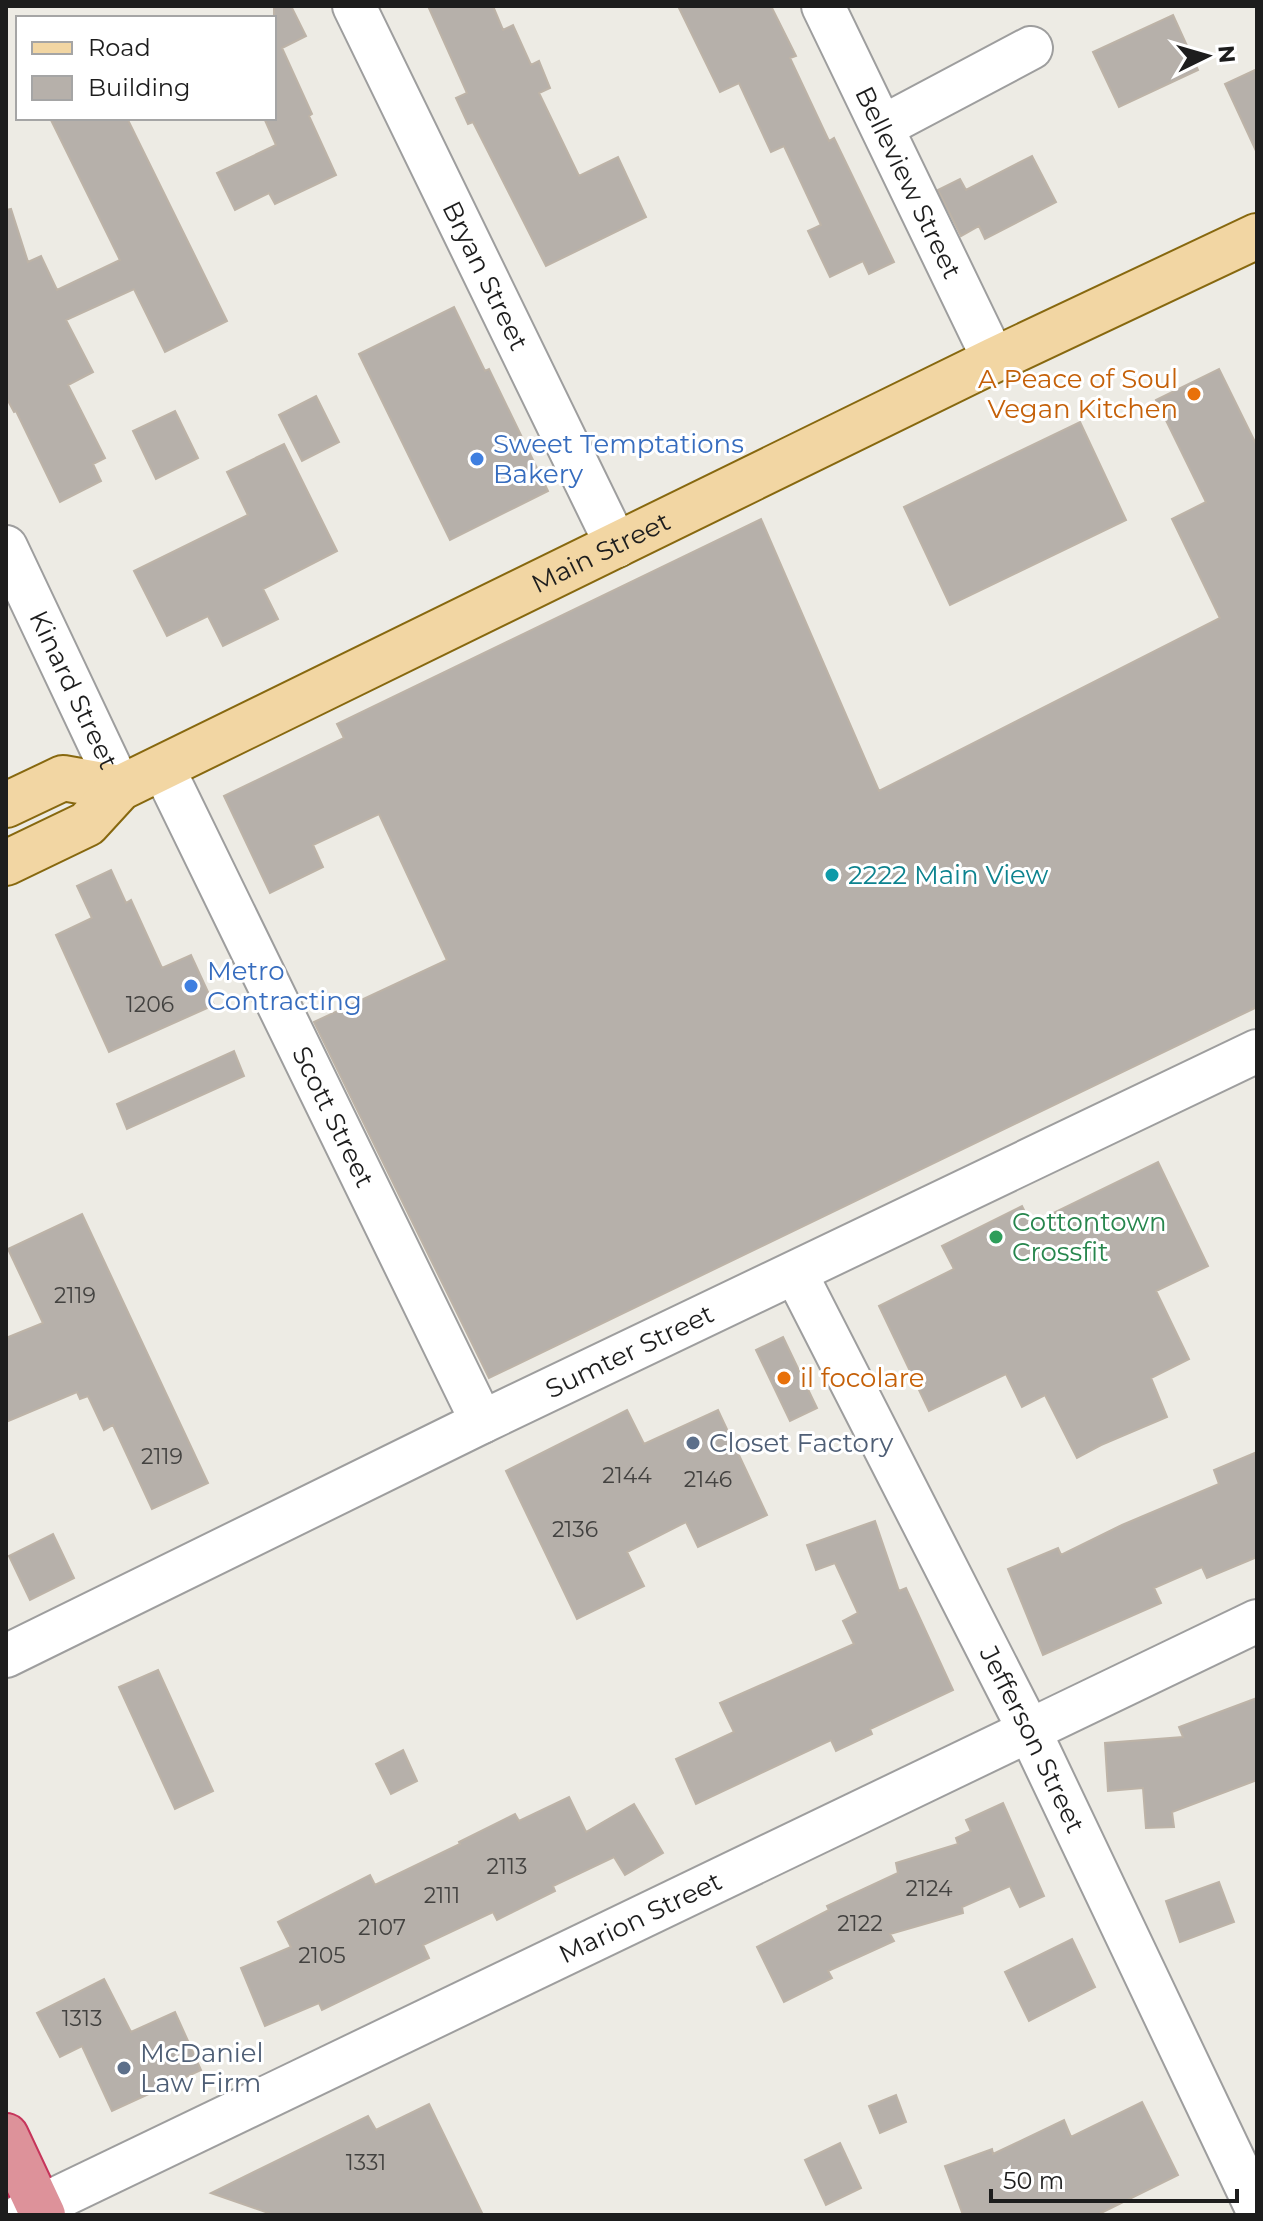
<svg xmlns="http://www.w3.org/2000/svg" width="1263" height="2221" font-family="Montserrat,sans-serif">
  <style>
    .building { fill: #b6b0aa; stroke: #bdb3a7; stroke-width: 2 }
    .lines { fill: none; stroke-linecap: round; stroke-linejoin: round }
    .minor-casing { stroke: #9e9e9e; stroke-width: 46 }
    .major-casing { stroke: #87680f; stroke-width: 48 }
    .highway-casing { stroke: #c6355b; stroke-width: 48 }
    .minor { stroke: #fff; stroke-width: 42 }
    .major { stroke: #f2d6a3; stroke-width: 44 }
    .highway { stroke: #dd929a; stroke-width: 44 }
    .food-dot { fill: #e8710a; stroke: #fff; stroke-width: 3 }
    .shop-dot { fill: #3f7fe0; stroke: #fff; stroke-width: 3 }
    .culture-dot { fill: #0f9aa8; stroke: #fff; stroke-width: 3 }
    .leisure-dot { fill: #2e9e5b; stroke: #fff; stroke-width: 3 }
    .service-dot { fill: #5c6f8a; stroke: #fff; stroke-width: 3 }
    .labels { text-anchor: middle; stroke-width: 6; stroke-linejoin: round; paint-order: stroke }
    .number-label { font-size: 22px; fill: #434240 }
    .street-label { font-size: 26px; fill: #1d1d1d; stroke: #fff }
    .food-label { font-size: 26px; fill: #c56008; stroke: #fff; text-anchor: end }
    .shop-label { font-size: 26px; fill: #366cbe; stroke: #fff; text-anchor: start }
    .culture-label { font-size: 26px; fill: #0d838f; stroke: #fff; text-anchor: start }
    .leisure-label { font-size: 26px; fill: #27864d; stroke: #fff; text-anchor: start }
    .service-label { font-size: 26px; fill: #4e5e75; stroke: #fff; text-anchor: start }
  </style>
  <rect width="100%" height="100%" fill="#edebe4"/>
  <path class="building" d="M274,6H291L306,36L282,48L312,114L309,116L336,175L275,204L269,193L235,210L217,173L276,145L264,118H274Z
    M428,6H493L503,30L513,25L531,65L539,61L550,88L539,93L579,176L618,157L646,217L546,266L473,122L468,124L456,98L467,93Z
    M678,6H771L796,56L790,58L829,141L834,138L894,262L869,274L863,261L830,277L808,231L821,225L784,146L771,152L739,83L720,92Z
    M1173,15L1198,70L1119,107L1093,52Z
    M1257,69V153L1225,84Z
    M50,118H127L227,321L165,352L134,289L66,320L93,372L68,385L105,458L93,464L101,481L60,502L16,411L14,412L6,397V210L11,209L28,262L41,256L57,290L120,260Z
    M1032,156L1056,202L985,239L979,226L961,236L938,190L960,179L966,190Z
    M454,307L485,371L489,369L548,491L450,540L359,354Z
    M1219,369L1257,446V1007L489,1378L314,1022L447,960L379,814L313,845L323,867L270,893L224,796L344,738L337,724L761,519L879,791L1220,618L1172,519L1206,502L1156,400Z
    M316,396L339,442L302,461L279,415Z
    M175,411L198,458L156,479L133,431Z
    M1080,422L1126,520L950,605L904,507Z
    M284,444L337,551L263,589L278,619L223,646L208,616L167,636L134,571L248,515L227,472Z
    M111,870L126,903L131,900L162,968L191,955L214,1005L109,1052L56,935L92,918L77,886Z
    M234,1051L244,1076L127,1129L117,1104Z
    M1158,1162L1208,1266L1156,1291L1189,1359L1151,1378L1167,1417L1101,1445L1077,1458L1045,1395L1022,1407L1006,1374L929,1411L879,1306L954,1269L942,1246L1022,1206L1031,1224Z
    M82,1214L208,1483L152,1509L113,1425L104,1430L88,1396L80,1399L77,1392L6,1422V1338L43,1323L8,1249Z
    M783,1337L817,1408L790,1421L756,1350Z
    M627,1410L644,1444L718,1410L767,1515L698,1547L686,1522L627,1552L644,1586L577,1619L506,1471Z
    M1257,1452V1557L1207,1578L1202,1567L1154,1588L1161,1603L1043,1655L1008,1569L1058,1548L1061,1555L1122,1525L1219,1484L1214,1470Z
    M875,1521L899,1591L906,1588L953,1690L870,1729L872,1734L836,1751L831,1740L696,1804L676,1759L734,1732L720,1703L854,1644L843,1621L858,1613L835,1563L816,1570L807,1545Z
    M53,1534L74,1578L30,1600L9,1556Z
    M158,1670L213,1791L175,1809L119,1687Z
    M1257,1698V1780L1172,1812L1174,1827L1146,1828L1143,1788L1108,1791L1105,1743L1183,1737L1179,1727Z
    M403,1750L417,1781L391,1794L376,1764Z
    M569,1797L586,1832L634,1804L663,1853L625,1875L614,1857L553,1886L555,1891L497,1920L493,1912L423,1945L429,1958L322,2010L319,2003L265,2026L241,1968L291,1947L278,1922L370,1875L375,1885L460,1844L459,1842L515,1814L519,1821Z
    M1003,1803L1044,1896L1020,1907L1010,1886L962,1907L963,1913L890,1934L894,1941L828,1971L832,1978L784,2002L757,1947L829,1910L827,1906L898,1873L896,1863L958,1844L956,1838L971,1831L966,1820Z
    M1219,1882L1234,1922L1180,1942L1166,1901Z
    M1072,1939L1095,1987L1029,2021L1005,1972Z
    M104,1979L131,2032L175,2012L201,2070L112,2111L82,2046L60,2057L37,2013Z
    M896,2095L906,2122L880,2133L869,2106Z
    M1142,2102L1178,2175L1097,2215H963L945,2166L992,2149L993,2154L1064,2120L1071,2137Z
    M429,2104L483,2215H274L211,2193L368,2116L376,2130Z
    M840,2143L861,2188L826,2205L805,2160Z"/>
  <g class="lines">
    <g class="minor-casing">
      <g id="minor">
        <path id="s1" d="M354,6L617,546"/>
        <path id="s2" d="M823,6L994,360"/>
        <path d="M882,127L1031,48"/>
        <path id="s3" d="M6,547L120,788"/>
        <path id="s4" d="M163,768L482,1422"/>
        <path id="s5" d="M796,1274L1029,1730L1257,2209"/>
        <path id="s6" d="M6,1656L482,1422L1257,1051"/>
        <path id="s7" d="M22,2215L1257,1621"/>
      </g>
    </g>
    <g class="major-casing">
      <g id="major">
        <path d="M6,805L63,778L120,788"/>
        <path id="s8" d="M6,863L87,824L120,788L994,360L1257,236"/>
      </g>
    </g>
    <g class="highway-casing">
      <path id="highway" d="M6,2136L43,2215"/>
    </g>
    <use href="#minor" class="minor"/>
    <use href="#major" class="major"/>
    <use href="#highway" class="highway"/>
  </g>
  <g class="food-dot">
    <circle cx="1194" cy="394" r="8"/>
    <circle cx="784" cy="1378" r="8"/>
  </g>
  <g class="shop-dot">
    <circle cx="477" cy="459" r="8"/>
    <circle cx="191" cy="986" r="8"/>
  </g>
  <circle class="culture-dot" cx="832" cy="875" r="8"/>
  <circle class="leisure-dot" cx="996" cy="1237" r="8"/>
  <g class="service-dot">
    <circle cx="693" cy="1443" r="8"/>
    <circle cx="124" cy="2068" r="8"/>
  </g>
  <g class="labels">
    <g class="number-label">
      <text x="150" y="1012">1206</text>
      <text x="75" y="1303">2119</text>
      <text x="162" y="1464">2119</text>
      <text x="627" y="1483">2144</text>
      <text x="708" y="1487">2146</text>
      <text x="575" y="1537">2136</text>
      <text x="507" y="1874">2113</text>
      <text x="929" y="1896">2124</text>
      <text x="442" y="1903">2111</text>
      <text x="860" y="1931">2122</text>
      <text x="382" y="1935">2107</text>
      <text x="322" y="1963">2105</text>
      <text x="82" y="2026">1313</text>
      <text x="366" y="2170">1331</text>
    </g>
    <g class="street-label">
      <text dy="9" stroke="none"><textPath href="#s2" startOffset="196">Belleview Street</textPath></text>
      <text dy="9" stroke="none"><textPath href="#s1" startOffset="300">Bryan Street</textPath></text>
      <text dy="9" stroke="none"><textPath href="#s8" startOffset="674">Main Street</textPath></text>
      <text dy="9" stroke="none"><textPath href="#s3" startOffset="158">Kinard Street</textPath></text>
      <text dy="9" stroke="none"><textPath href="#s4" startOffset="388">Scott Street</textPath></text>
      <text dy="9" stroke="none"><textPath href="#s6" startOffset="694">Sumter Street</textPath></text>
      <text dy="9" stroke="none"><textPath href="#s5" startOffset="522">Jefferson Street</textPath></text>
      <text dy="9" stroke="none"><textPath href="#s7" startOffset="686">Marion Street</textPath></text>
    </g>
    <g class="food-label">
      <text x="1178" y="388">A Peace of Soul<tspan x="1178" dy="30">Vegan Kitchen</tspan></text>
      <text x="800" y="1387" text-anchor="start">il focolare</text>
    </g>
    <g class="shop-label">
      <text x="493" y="453">Sweet Temptations<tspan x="493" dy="30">Bakery</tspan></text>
      <text x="207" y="980">Metro<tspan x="207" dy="30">Contracting</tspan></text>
    </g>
    <g class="culture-label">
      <text x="848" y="884">2222 Main View</text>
    </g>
    <g class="leisure-label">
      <text x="1012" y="1231">Cottontown<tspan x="1012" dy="30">Crossfit</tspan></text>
    </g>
    <g class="service-label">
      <text x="709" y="1452">Closet Factory</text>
      <text x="140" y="2062">McDaniel<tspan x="140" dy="30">Law Firm</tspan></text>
    </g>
  </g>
  <rect width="1263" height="2221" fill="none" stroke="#1d1d1d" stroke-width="16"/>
  <rect x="16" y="16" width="260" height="104" fill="#ffffff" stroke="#a5a5a5" stroke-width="2"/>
  <rect x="32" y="42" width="40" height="12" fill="#f2d6a3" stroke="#a5a5a5" stroke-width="2"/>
  <text x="88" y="56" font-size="24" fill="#1d1d1d">Road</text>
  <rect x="32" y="76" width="40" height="24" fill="#b6b0aa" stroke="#a5a5a5" stroke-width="2"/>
  <text x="88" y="96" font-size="24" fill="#1d1d1d">Building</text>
  <g transform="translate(1207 56) rotate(85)" stroke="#ffffff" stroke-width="6" paint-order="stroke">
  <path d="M0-6L14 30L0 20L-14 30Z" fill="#1d1d1d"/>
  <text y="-12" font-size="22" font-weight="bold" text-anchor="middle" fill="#1d1d1d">N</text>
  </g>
  <path d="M991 2189v12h246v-12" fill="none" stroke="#1d1d1d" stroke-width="4"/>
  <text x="1003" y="2189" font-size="24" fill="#1d1d1d" stroke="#ffffff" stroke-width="6" paint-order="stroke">50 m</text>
</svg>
